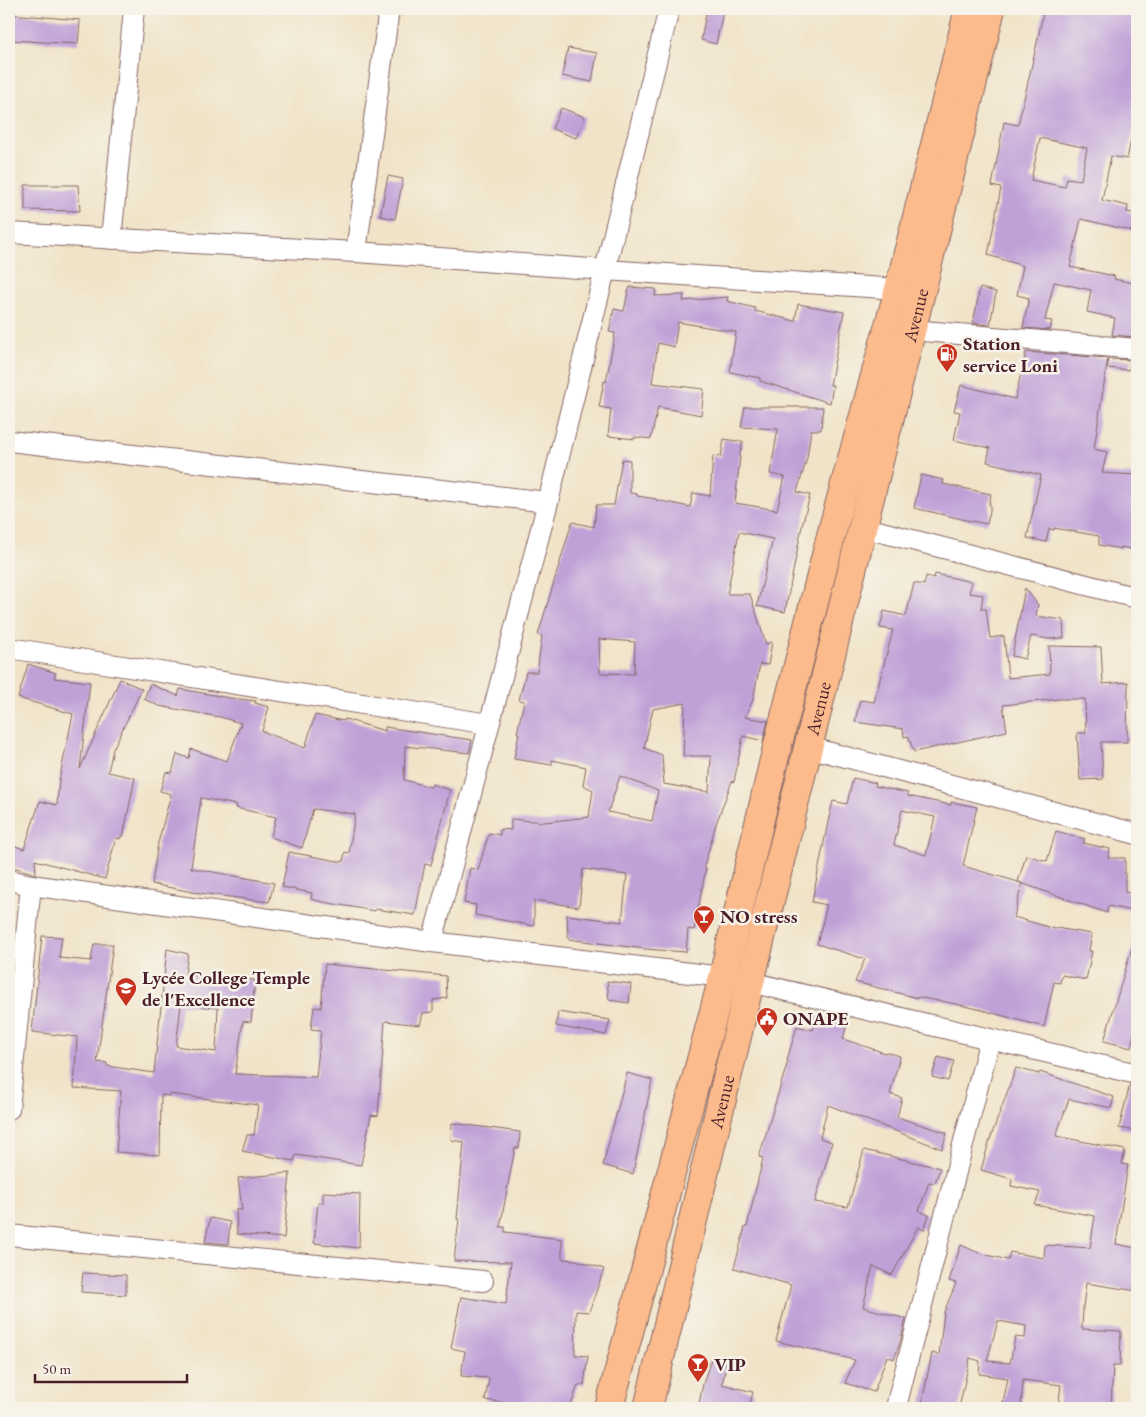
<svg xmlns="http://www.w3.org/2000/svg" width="1146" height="1417" font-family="'EB Garamond',serif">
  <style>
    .building { fill: #bfa1d8; fill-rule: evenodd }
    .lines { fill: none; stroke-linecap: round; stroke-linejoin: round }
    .minor-casing { stroke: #846462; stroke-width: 22 }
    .trunk-casing { stroke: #846462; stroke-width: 30 }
    .minor { stroke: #fff; stroke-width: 20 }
    .trunk { stroke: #fbbb8c; stroke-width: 28 }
    .labels { text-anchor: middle; stroke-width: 5; stroke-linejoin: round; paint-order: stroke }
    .street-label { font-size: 19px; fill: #4a1f2b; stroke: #f7f3e8 }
    .poi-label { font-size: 19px; font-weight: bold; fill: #4a1f2b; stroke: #f7f3e8; text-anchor: start }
  </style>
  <rect width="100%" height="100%" fill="#f7f3e8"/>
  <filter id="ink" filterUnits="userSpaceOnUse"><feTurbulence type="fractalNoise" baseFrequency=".02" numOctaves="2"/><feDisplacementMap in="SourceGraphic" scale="10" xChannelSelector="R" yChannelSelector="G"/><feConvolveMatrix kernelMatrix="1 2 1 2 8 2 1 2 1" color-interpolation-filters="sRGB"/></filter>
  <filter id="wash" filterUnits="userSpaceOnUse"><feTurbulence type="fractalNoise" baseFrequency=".0096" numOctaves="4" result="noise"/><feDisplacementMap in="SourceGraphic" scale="20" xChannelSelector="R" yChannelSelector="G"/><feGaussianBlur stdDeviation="1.12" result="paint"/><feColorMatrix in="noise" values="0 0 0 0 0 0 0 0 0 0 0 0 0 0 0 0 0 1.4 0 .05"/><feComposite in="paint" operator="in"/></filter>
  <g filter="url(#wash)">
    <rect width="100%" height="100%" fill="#f0e3c7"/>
    <g id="blocks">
      <path class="building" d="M707,9L723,12L716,44L701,40Z
        M1044,9H1137V131L1133,130L1127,159L1111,156L1102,200L1128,206L1127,212L1137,214V232L1081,219L1070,267L1115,276L1114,279L1137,284L1136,337L1112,335L1115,318L1087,312L1091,290L1054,282L1045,320L1052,321L1050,330L1023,328L1029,298L1017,295L1023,266L988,255L1001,188L992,186L1004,122L1018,125L1036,47ZM1040,138L1087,148L1081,180L1067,178L1065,187L1031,180Z
        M10,14L80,20L78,44L9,40Z
        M568,48L597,53L592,82L562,76Z
        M561,108L585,117L576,138L552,129Z
        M388,176L403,179L395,219L380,216Z
        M25,185H78L80,211L25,210Z
        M630,287L656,289L655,296L684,295L683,301L728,297L727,301L755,308V311L795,321L798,304L844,312L830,385H833L830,403L760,381V378L730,372L736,332L678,322L674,347L658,343L652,383L704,389L701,415L658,407L651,439L635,437V439L608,436L611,409L599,407L604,381L606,382L615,333L609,332L614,309L624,311L628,292Z
        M980,288L996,292L990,325L973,323Z
        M1026,352L1108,358L1094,449L1107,452L1102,473L1137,475V508L1135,507L1131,549L1121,547V549L1099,545V536L1054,528V530L1049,529L1046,542L1027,538L1041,475L987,462L990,448L954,440L960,412L954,411L961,385L1015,399Z
        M1109,359L1131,360L1129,370L1107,368Z
        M745,407H823L821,430H811L807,458L797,492L810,495L802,526L785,612L757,606L773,539L739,532L727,594H750L766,644L772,642L768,665L760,664L753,700L745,717L768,721L763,741L743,736L734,782L732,781L716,824L704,867L706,868L694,930L688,929L686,952L645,949L568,939L567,915L622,922L627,875L583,869L579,907L534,900V926L475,915L476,905L464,903L470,868L478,870L489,833L500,835V829L511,830V819L544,822L589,817L593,790L583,785L586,767L552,760V765L514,759L519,733H517L524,701L519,700L526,672H537L542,636L538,635L572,522L594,527L596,505H614L622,459L630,460V493L637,494V496L656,499V500L690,507L693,493L710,496L713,456L721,457L724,439L743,442L739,457H740L735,503L777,510L785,477L770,474L778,429L741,427ZM599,639L635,642L634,674L600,673ZM685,703L683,756H711L709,792L664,784L662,755L644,748L653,709ZM620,776L658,791L652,821L608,812Z
        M921,475L944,480L943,484L991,494L989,504H990V511L987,524L966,520L914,508Z
        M935,574L972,582L969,593L983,595L981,609H986L990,638L1004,636L1008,678L1050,674L1049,646L1101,647L1103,684L1128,682L1127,742H1101L1103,779L1080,780L1077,733H1086L1085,699H1059L1003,705L1007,731L914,752L908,736L904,737L903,729L855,722L860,700L874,702L893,630L880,628L884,611L906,616L914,583L924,585L926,576L934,578Z
        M1025,588L1038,605L1036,616L1063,620L1064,638L1049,639L1031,636L1025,659L1012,656Z
        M28,664L56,673L54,678L90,682L80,769L120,679L142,689L113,749L108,772L135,778L123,837L121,836L120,839L116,838L105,879L35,860L36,874L9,866V856L12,845L24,849L40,801L57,805L59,781L73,714L18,698Z
        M150,684L178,696L180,689L230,698L256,701L255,703L269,707L262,731L305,748L315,715L344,721L345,719L385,731V727L472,740L469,753L405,746L404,780L431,787L432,784L450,790L431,865L425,864L415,915L375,909V911L323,902L311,899L312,893L282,887L289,852L343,862L345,852L349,853L355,814L313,809L302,848L271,837L276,817L236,808L237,805L201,798L191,868L274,883L269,902L192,892L152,884L158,843L171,794L160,791L166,772L172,773L177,754L189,758L191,749L227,761L241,723L220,717L159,706L144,699Z
        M853,778L876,783L875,786L908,793V796L951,805V802L977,807L963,866L1022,883L1014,917L1055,929L1056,928L1092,934L1089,951H1092L1086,980L1062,975L1060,983L1054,982L1044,1027L978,1009L937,1000V1001L919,997L918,998L855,982L865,959L817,944L827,905L812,902L828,822L833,801L847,804ZM902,810L935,817L926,855L894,845Z
        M1056,831L1085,839L1083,843L1110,849L1108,858H1125V892L1137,894V912L1108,906L1107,913L1018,882L1026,855L1047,861Z
        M42,936L62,937L59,958L91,961L94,944H113L97,1062L107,1063V1066L154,1073L167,949L188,954L185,975L255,980L251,1022L243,1021L235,1074L316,1077L321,1030L311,1029L314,1007L321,1008L325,964L446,976L447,998L433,1000V1012L423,1013L420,1025L385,1021L378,1116L371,1115L361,1165L296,1155L294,1161L242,1151L247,1135H254L258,1105L169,1094V1096L161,1095L160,1155L116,1152L121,1091L74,1088L77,1037L32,1032ZM181,1005L218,1008L216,1052L176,1046Z
        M1133,944L1137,945V1018L1131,1048L1104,1041Z
        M607,981L631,984L629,1003L609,1000Z
        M558,1012L610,1020L606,1035L556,1026Z
        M818,1016L847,1024L843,1039L885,1053L886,1052L900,1056L890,1094L902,1098L897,1117L947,1133L942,1149L828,1105L820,1138L832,1142L815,1202L848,1207L864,1150L940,1168L935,1183L929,1182L919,1211L929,1215L924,1230L918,1227L892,1275L873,1266L863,1307L906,1319L899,1346L894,1359L887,1356L874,1392L845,1383L855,1360L776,1341L791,1285L734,1268L745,1227H747L763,1158L759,1157L788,1061L787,1060L797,1026L813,1030Z
        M938,1057L954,1061L948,1081L932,1077Z
        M1016,1068L1039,1074L1040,1072L1114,1097L1111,1108L1069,1099L1056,1136L1125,1150L1122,1164L1128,1165L1116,1244L1137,1248V1291L1086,1283L1083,1307L1082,1329L1121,1331L1120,1366H1113L1111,1408H1058L1061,1385L1023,1380L1021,1408H1002L1008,1378L979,1374L980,1361L970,1358L959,1408H921L932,1353L939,1355L944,1312L956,1283L949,1281L961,1245L979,1253L1008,1260L1010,1252L1044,1258L1045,1245L1090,1248L1095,1216L1035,1205L1040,1192L1011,1186L1012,1179L981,1170L989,1142ZM998,1321L1026,1326L1025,1338L1015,1337L1010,1363L987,1361Z
        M627,1073L652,1080L633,1174L603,1165Z
        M1130,1084L1137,1086V1131L1119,1128Z
        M452,1123L520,1132L519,1148H515L500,1227H505V1232L562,1239V1259L576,1260L604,1269L589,1312L576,1311L575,1355L588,1356L584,1385H578L570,1408L545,1407L544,1408L485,1400L489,1378L461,1376L465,1351L451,1348L461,1297L506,1304L511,1262L454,1261L459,1219H457L464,1142L451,1140Z
        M290,1173L284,1238L237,1234L236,1209L242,1210L238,1178Z
        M323,1192L360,1194L359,1248L314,1243L318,1203H323Z
        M210,1218L230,1222L228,1244L205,1242Z
        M83,1273L126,1275V1295L81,1292Z
        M711,1359L727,1363L722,1384L753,1392L749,1408H698L703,1384Z"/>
    </g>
  </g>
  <g filter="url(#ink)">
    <use href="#blocks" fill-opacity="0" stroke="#846462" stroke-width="1"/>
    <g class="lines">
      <g class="minor-casing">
        <path id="minor" d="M9,233L356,252L605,270L899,289
          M111,239L134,9
          M356,252L389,9
          M911,330L1137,349
          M9,441L548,502
          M862,527L1137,598
          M9,648L489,724
          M808,747L1137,834
          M9,880L31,885L432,942L723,977L750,982L1137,1074
          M432,942L548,502L669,9
          M9,1109L31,885
          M9,1235L483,1281
          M896,1408L900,1391L990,1039"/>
      </g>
      <g class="trunk-casing">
        <g id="trunk">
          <path d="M609,1408L723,977L773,764L834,524L899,289L969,9"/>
          <path id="s1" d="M648,1408L750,982L991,9"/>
        </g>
      </g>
      <use href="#minor" class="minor"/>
      <use href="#trunk" class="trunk"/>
    </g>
  </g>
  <defs>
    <g id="fuel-pin" transform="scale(1.125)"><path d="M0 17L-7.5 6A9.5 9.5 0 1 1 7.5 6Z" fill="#c8321e" stroke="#f7f3e8"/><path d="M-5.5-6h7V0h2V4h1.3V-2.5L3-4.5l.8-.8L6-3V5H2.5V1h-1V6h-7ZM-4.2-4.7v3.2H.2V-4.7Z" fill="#fff"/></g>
    <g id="bar-pin" transform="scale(1.125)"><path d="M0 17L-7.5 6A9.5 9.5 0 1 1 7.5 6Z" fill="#c8321e" stroke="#f7f3e8"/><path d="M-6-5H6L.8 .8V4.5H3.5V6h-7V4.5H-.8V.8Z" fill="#fff"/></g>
    <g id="school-pin" transform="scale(1.125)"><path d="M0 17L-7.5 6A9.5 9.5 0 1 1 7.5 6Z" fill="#c8321e" stroke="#f7f3e8"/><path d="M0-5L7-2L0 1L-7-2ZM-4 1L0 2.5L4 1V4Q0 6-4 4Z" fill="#fff"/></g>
    <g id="civic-pin" transform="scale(1.125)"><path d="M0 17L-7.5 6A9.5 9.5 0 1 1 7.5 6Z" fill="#c8321e" stroke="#f7f3e8"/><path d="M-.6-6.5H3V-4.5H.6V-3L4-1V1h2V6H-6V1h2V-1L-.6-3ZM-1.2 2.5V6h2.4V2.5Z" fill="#fff"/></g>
  </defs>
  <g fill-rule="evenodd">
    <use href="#fuel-pin" x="947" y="354"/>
    <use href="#bar-pin" x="704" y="916"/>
    <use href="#school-pin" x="126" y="988"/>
    <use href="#civic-pin" x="767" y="1018"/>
    <use href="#bar-pin" x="698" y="1364"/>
  </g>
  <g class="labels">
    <g class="street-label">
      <text dy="7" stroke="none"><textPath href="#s1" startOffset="1125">Avenue</textPath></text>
      <text dy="7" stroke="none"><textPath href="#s1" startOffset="720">Avenue</textPath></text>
      <text dy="7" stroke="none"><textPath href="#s1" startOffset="315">Avenue</textPath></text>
    </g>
    <g class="poi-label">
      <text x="963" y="350">Station<tspan x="963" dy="22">service Loni</tspan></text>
      <text x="720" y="923">NO stress</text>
      <text x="142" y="984">Lycée College Temple<tspan x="142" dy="22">de l'Excellence</tspan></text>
      <text x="783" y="1025">ONAPE</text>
      <text x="714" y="1371">VIP</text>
    </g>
  </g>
  <rect width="1146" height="1417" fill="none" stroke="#f7f3e8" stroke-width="30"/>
  <path d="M35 1374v8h152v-8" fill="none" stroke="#4a1f2b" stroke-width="2.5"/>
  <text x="42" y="1374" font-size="15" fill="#4a1f2b" stroke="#f7f3e8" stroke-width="4" paint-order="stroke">50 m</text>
</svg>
